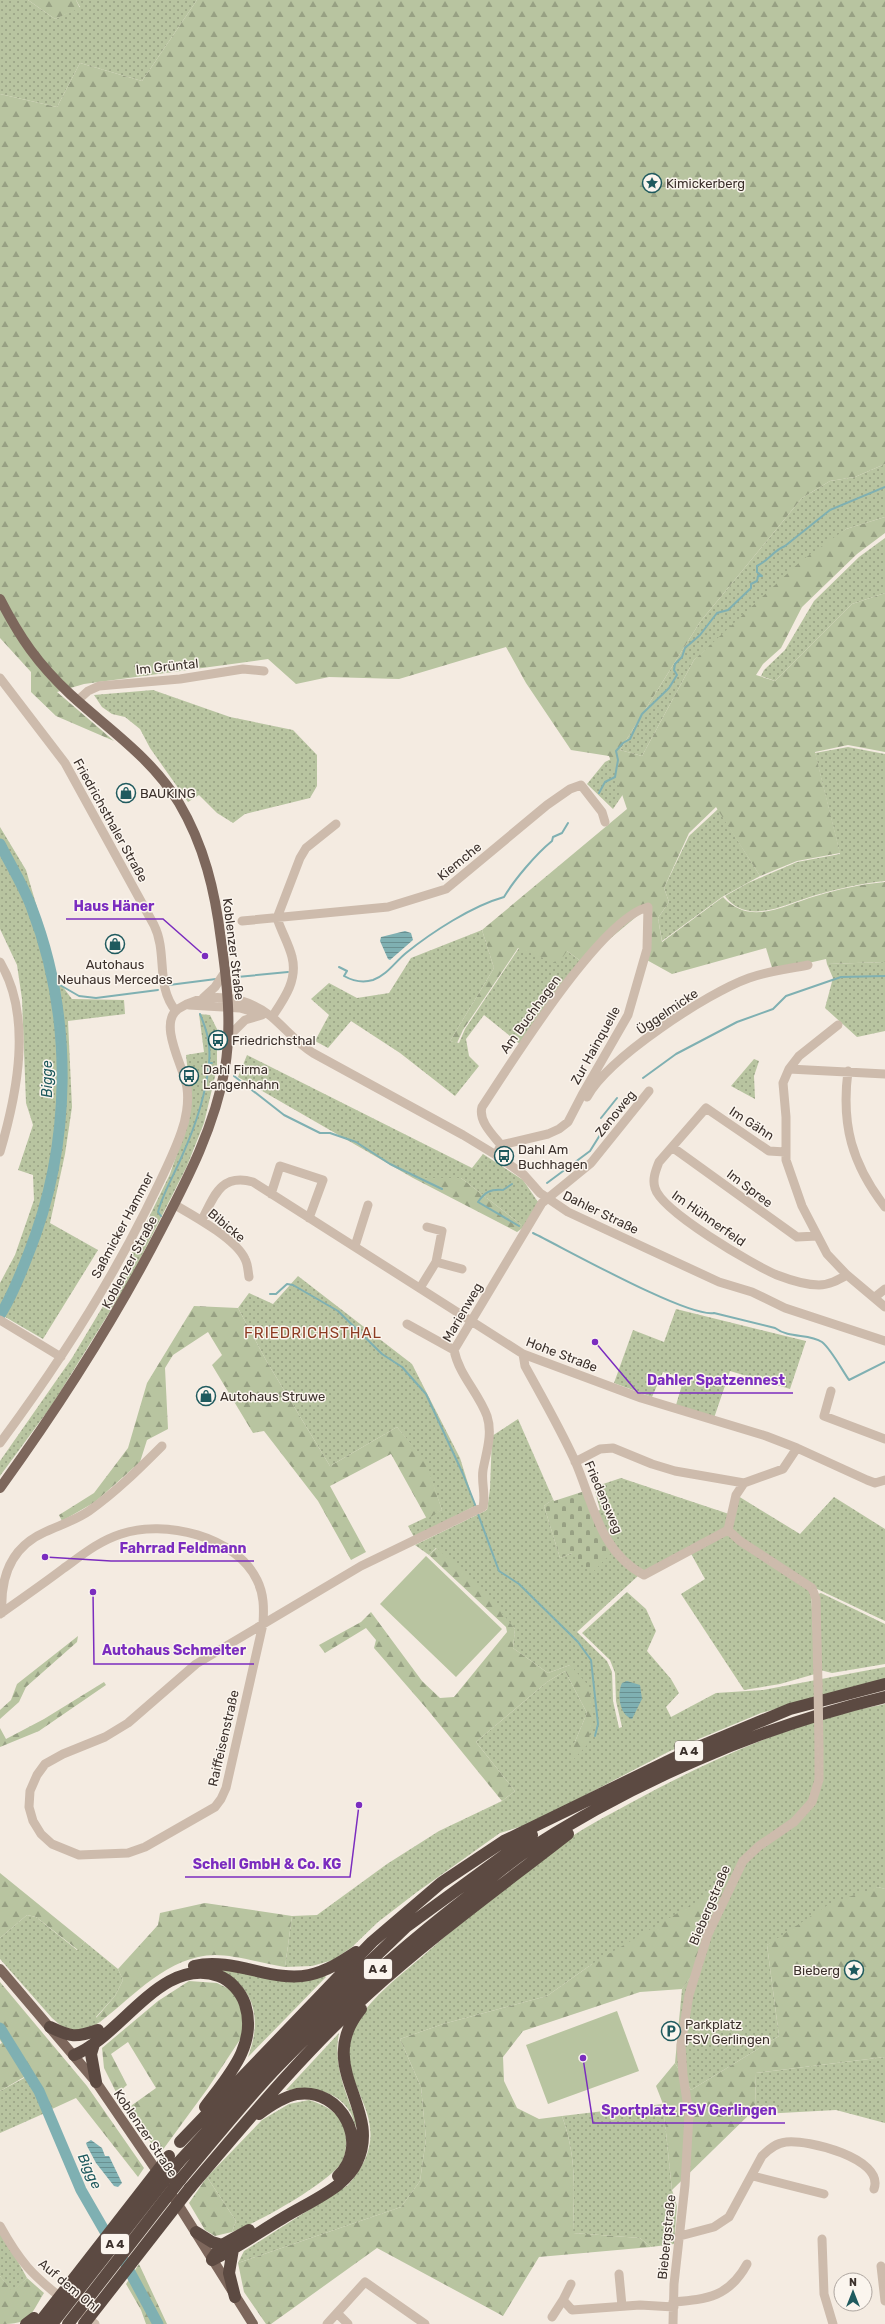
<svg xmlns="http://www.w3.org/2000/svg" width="885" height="2324" font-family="Rubik,sans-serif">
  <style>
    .green { fill: url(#green-dots) }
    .forest { fill: url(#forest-firs) }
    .cemetery { fill: url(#cemetery-stones) }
    .pitch { fill: #b8c4a0 }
    .water { fill: url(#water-rules) }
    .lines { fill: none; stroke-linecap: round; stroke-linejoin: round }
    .stream { stroke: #7fb0b2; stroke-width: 2 }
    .river { stroke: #7fb0b2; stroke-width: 11 }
    .minor { stroke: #cdbbac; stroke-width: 9 }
    .major { stroke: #7d675c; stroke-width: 10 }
    .highway { stroke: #5c4a42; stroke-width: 12 }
    .minor-bridge { stroke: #cdbbac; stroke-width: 9 }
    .highway-bridge { stroke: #5c4a42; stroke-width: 12 }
    .labels { text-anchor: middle; stroke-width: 3; stroke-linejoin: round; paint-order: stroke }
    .shield { fill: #fbf5ee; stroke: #756b66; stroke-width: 1 }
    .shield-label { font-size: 12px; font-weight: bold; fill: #3b302b }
    .poi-label { font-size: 13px; fill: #3b302b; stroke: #fbf5ee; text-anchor: start }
    .street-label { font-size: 13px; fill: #3b302b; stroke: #fbf5ee }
    .water-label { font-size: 14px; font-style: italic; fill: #1f5a5e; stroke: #fbf5ee }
    .quarter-label { font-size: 15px; letter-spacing: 1px; fill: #8c3b22; stroke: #fbf5ee }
    .leader { fill: none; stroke: #7b2cbf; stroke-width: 1.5 }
    .callout-dot { fill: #7b2cbf; stroke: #fbf5ee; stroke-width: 1.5 }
    .callout-label { font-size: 14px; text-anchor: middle; font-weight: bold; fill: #7b2cbf; stroke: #fbf5ee; stroke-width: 3; stroke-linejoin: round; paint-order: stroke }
  </style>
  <defs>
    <pattern id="green-dots" width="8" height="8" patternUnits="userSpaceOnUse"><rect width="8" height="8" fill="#b8c4a0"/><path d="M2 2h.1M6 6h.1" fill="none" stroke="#97a083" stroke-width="1.8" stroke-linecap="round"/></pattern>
    <pattern id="forest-firs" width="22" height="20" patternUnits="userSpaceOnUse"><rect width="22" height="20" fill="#b8c4a0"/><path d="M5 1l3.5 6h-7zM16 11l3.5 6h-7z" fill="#97a083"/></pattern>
    <pattern id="cemetery-stones" width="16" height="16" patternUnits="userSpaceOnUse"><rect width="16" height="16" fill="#b8c4a0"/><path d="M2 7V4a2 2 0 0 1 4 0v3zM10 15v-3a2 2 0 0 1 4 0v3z" fill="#97a083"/></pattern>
    <pattern id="water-rules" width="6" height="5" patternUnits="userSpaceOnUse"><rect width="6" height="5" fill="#7fb0b2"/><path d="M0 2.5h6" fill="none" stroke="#699091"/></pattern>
  </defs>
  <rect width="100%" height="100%" fill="#f4ebe1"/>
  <path class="green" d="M0,0H28L55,19L80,7L76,0H197L142,81L80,63L57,107L0,94Z
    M885,464V517L846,529L694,660L642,756L620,750L700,622L802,498L830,481L855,477Z
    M885,538V593L852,604L775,681L761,676L764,670L785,650L814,601L859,557Z
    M153,690L230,717L293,730L317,755V786L310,798L245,814L233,823L217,813L199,795L188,802L150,748L140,729L125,717L112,714L102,707L94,695Z
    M848,747L885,754V881C862,883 838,889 816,895C787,903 748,927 725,896L748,883L797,862L840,854L815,753Z
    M611,759L630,784L613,809L587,784L605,762Z
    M718,809L760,876L722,897L662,941L658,918L669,902L664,888L689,836Z
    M0,827L26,870L59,982L72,999L124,1000L125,1014L68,1021L72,1107L65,1154L50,1223L98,1250L43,1339L0,1314V1283L15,1255L34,1200L33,1175L18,1170L33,1125L26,1103L22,999L17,965L0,929Z
    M482,930L494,968L450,1041L459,1043L465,1029L519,948L567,951L582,962L521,1045L484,1015L466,1039L469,1056L479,1066L455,1096L400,1053L351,1021L328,1048L315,1041L329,1015L311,999L329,983L357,998L389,993L411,958Z
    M885,962V1031L857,1037L825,1008L833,978L827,964Z
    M199,1014L210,1015L217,1029V1068L204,1123L187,1166L130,1279L52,1405L0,1476V1461L72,1358L118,1281L170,1174L184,1133L191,1101L186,1055L204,1052Z
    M247,1055L472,1168L483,1154L523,1180L538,1202L524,1227L461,1178H413L238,1077Z
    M754,1059L759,1061L754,1076L755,1099L731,1086Z
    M298,1276L412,1364L460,1458L475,1506L414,1537L408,1526L442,1510L425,1462L397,1427L330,1466L267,1362L238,1308L249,1293L273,1304Z
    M676,1309L806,1341L790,1389L730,1371L714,1418L676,1405L684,1378L663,1372L652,1397L614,1383L633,1330L664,1342Z
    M518,1419L553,1499L544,1506L560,1558L572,1553L614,1550L639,1575L577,1632L607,1661L612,1672L613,1701L619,1728L622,1727L616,1701L615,1673L610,1660L582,1633L627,1592L646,1609L656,1631L647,1651L671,1679L679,1693L666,1707L671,1717L716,1693L763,1690L885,1667V1679L761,1713L670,1751L532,1823L500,1833L417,1892L378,1922L352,1947L333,1960L312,1966L285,1967L292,1916L317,1915L387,1864L439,1831L502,1801L515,1791L476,1742L547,1682L565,1671L587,1713L574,1744L593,1716L570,1665L548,1673L513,1648L515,1629L436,1548L429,1555L415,1545L487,1510L490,1489L492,1436Z
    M621,1478L729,1514L726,1530L644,1572L611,1545L595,1512L600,1510L594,1487Z
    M738,1496L800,1534L834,1497L885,1529V1621L815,1588L729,1529Z
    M727,1532L811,1589L815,1674L780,1684L744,1690L681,1594L705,1579L689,1550Z
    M821,1593L885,1624V1664L832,1673L820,1670L818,1594Z
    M885,1704V1889L878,1887L767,1945L779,2036L691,2090L675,2063L682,1989L690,1978L592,1964L547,1996L443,2024L400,2039L421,2087L426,2139L420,2181L401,2207L238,2263L244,2251L348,2185C406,2118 331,2089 353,2031C363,2003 402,1974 424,1955C470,1914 518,1875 568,1839C590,1824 614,1812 638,1799C699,1766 764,1736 830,1717C848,1711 867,1708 885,1704Z
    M27,1915L36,1917L77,1950L85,1942L118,1969L123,1980L115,1996L96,2017L100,2022L85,2031H67L52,2018L0,1959V1938Z
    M212,1968L325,1976L326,1977L248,2057C257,2033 260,2004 239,1984C232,1977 220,1973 212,1968Z
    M339,2033C332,2067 349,2099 360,2131C353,2126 354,2118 350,2112C336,2088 309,2088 286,2090Z
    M885,2057V2123L836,2110L760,2114L755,2109L756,2073Z
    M26,2077L37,2092L45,2113L0,2133V2091Z
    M309,2100C325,2105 341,2113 345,2131C347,2142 347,2157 339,2166C321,2187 259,2222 232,2232L236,2221L207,2177L262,2120L289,2104Z
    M663,2104L672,2190L677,2206L674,2244L651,2247L640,2238L573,2233C574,2189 577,2158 562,2116Z
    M0,2229L27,2278L12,2292L0,2276Z"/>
  <path class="forest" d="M28,0H76L80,8L55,19Z
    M197,0H885V464L855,477L830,481L802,498L700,622L620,750L642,756L694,660L801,561L846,529L885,517V533L857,554L802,607L781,648L763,664L756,675L775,681L852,604L885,593V752L848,745L815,752L840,853L797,861L760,876L716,807L689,833L664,888L669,902L658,918L662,942L723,897C751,927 784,905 816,896C839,889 862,884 885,882V962L827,964L826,959L773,971L766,948L672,974L645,959L648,907L582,962L567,951L558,964L518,948L463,1030L457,1043L450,1041L494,968L482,930L627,809L609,756L571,750L526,683L506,647L399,679L329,677L296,684L268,659L84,684L57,692L114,741L56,716L31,692V672L0,638V94L57,107L80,63L142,81Z
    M413,1178H461L524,1227L517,1232Z
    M194,1306L238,1308L267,1362L330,1466L397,1427L426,1462L442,1510L427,1519L391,1454L330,1486L366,1552L351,1560L318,1501L264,1431L253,1433L212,1365L222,1355L208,1332L173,1355L165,1368L168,1429L147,1440L140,1462L95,1502L62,1521L59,1515L94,1493L128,1448L147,1383Z
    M437,1548L489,1597L515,1629L513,1648L548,1673L570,1665L589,1686L593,1716L588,1744L571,1762L574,1744L587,1713L565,1671L547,1682L476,1742L515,1791L502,1801L427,1709L374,1648L376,1640L366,1628L325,1653L319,1645L361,1622L371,1612L422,1681L440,1698L454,1697L507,1632L506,1627L429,1555Z
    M78,1636L77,1642L26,1687L19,1702L0,1719V1710L11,1700L17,1684Z
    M104,1682L106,1685L39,1731L0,1747V1728L6,1739L44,1719Z
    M0,1873L85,1942L78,1950L36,1917L27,1915L0,1938Z
    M728,1883L690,1978L682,1989L640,1992L523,2031L503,2057L504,2081L517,2108L539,2119L562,2116C577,2158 574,2189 573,2233L640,2238L651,2247L539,2257L503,2316L377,2248L271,2324H266L244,2292L238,2263L401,2207L420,2181L426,2139L421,2087L400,2039L443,2024L547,1996L592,1964Z
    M878,1887L885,1889V2057L756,2073L755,2109L672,2190L663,2104L656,2086L675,2063L691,2090L779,2036L767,1945L831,1903Z
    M205,1903L292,1916L285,1967C265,1964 235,1955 215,1955C168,1956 135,1995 100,2022L96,2018L115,1996L123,1980L118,1969L158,1925L160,1913Z
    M189,1981L217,1983L233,1991L242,2008L245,2032L208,2088L159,2155L128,2108L156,2088L128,2042L111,2054L127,2085L117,2094L104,2068L102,2048L158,2001Z
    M0,1982L87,2086L144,2168L138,2177L76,2098L52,2109L31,2073L0,2091V2044L2,2043L0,2040Z
    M207,2177L236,2221L232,2232L215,2236L205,2230L189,2203Z
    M139,2264L167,2324H146L141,2310L126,2284Z
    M0,2276L12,2291L27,2278L44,2293C29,2317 31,2324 0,2324Z"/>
  <path class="cemetery" d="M585,1491L614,1550L592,1573L572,1553L560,1558L544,1506L553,1499L554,1501Z"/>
  <path class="pitch" d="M426,1556L502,1629L456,1677L380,1604Z
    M617,2011L639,2071L548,2104L526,2045Z"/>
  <path class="water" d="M405,931L411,933L413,940L390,960L388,959L380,941L381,937Z
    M627,1681L640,1685L642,1699L632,1719C619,1715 617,1693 622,1683Z
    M91,2140L102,2148L105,2156H109L122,2183L118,2187L114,2186L96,2163L87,2146L86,2143Z"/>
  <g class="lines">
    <path class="stream" d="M599,793L605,782L615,777L618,760L616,751L623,743L630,739L642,714L669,688L677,675L674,670L675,664L682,657L685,648L700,635L717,613L728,610L751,588V584L757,581L758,576H762L757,572V566C768,561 774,550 785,546L830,510L885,487
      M339,967L347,971L344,976C353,981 363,983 373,980C387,975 395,962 406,953C432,932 472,906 504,897C514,880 536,854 552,841L553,837L562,833L568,823
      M237,977L288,972
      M53,981L79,996L96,998L158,990
      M169,985L216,979
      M200,1014C207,1031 211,1044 209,1063H212
      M234,1076L284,1115L320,1133H330L356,1142L390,1164L442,1189
      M643,1078L676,1054L737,1022L773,1009L786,996L841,977L885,976
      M601,1118L617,1098
      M547,1183L590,1151L600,1135
      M512,1184L503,1190C490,1189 485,1192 478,1202L519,1226
      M161,1216L158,1212C163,1193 174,1175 182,1156C195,1127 206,1095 209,1063
      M533,1233C564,1248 688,1318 714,1313L775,1328C790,1339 809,1333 822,1342C831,1349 842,1370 849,1380L885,1362
      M270,1294H276L287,1284L293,1285L338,1311L382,1354L402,1367L426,1394L463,1474L476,1507
      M478,1514L499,1571L519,1584L578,1642L591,1660L598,1724L595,1736"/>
    <path class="river" d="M0,844C10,864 23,885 31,906C74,1017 72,1145 28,1255C20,1275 12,1297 0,1315
      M0,2028L39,2091L81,2190L111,2242
      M124,2261L158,2324"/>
    <path class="minor" d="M0,678L65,763L154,925C168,953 155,986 176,1011
      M77,701L88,691L99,686L180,679L243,669L264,671
      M277,918L300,858L306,848L336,824
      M242,921L388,907L446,889L547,805L570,789L581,785L602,812L605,822
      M0,962C33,1017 17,1094 0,1152
      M203,998L215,987L225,972
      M189,1005L240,1008L261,1014
      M272,1017C284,999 298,980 292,957C289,944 281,931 277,918
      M228,1037L245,1020L262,1015
      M789,1069L799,1056L838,1025
      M848,1071C841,1125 852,1164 885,1207
      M885,1074L789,1069L783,1083L786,1117V1160L802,1206L827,1254L847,1275L885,1307
      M587,1097C608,1058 707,993 749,978C768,971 789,969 808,965
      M672,1147L797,1237L817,1236
      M785,1152L769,1151L706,1108L659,1162C656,1170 652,1179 655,1188C661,1211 753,1265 777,1275C790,1280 805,1285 819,1285C829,1285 838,1280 847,1275
      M496,1155L501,1145C493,1135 478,1121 482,1107C512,1062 600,919 648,907L647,949L628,1015L582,1095L568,1122L559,1129L548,1134L501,1145
      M271,1194L280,1166L323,1180L309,1218
      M175,1205C194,1216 236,1239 245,1259C248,1264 248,1272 249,1277
      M202,1220C214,1196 221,1173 253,1182L523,1354L641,1398L766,1436L797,1448L867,1480L875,1483L885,1480
      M355,1246L368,1205
      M436,1262L462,1269
      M420,1288L436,1262L442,1231L427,1227
      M875,1297L885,1289
      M0,1320L61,1357
      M407,1324L454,1350
      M523,1354L525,1366C542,1397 560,1428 575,1461C593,1502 599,1551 644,1575L728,1530
      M831,1391L824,1416L885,1439
      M0,1443C55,1369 105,1292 146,1210C158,1185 172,1159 181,1133C186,1120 189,1102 187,1088C185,1069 157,1024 178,1009C207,990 246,996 272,1017C286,1029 297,1043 313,1053L463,1135L496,1155L524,1175L540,1193L568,1212L719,1282L752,1292L785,1308L885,1341
      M575,1462L600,1449L613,1448L652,1464L675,1471L744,1483
      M728,1530L740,1541L812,1588L816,1599L818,1684
      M728,1530L736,1495L744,1483L783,1469L797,1448
      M2,1613C0,1577 11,1547 45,1532C60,1525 76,1520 89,1511C116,1492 139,1469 162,1446
      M0,1614C21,1599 43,1584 64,1568C82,1555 99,1541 121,1534C164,1519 236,1536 257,1580C264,1594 264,1608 263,1624L226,1788L221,1799L215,1807L145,1847L128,1853L79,1855L52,1844L41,1834L33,1821L29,1807L30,1791L37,1775L45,1764L63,1754L105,1737L128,1723L196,1664L361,1566L483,1507C486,1494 481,1483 483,1470C486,1453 493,1434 487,1416C478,1392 459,1375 454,1350L542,1203L591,1163L649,1091
      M753,2176L824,2194
      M0,2226C20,2262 32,2275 64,2300
      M680,2236L714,2227L729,2217L762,2156C769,2149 776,2143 786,2142C806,2139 885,2158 874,2189
      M822,2239L824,2294L833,2324
      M881,2266L885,2301
      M619,2274L622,2306
      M571,2284L563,2300L572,2310L640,2305L674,2307
      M673,2302C708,2299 729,2297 747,2264
      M337,2313L348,2324
      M84,2315L95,2324
      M552,2317L563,2300
      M327,2324L365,2282L425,2324
      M673,2324L674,2284L685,2185L689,2114L683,2075L681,2045L689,1995L708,1934L743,1861L759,1846L794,1822L812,1802L819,1780V1749"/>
    <path class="major" d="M0,599C20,638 38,664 70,694C108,729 151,757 179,803C204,845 215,891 221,940C227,982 232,1025 225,1068C215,1126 188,1178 161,1230C114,1321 60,1405 0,1488
      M0,1969L96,2082L161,2177
      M174,2198L253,2324"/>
    <path class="highway" d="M194,1966C234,1957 273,1983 309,1975C327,1971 341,1962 356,1952
      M50,2027C71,2037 75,2038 98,2030
      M94,2044L91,2054L96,2082
      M74,2055C122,2036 162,1955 219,1976C230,1980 241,1992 245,2004C258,2045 228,2076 205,2107
      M259,2114C271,2105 283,2097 297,2094C342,2087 371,2145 338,2176
      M180,2142L372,1942L441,1883L504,1841L689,1751L790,1709L885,1684
      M178,2163L304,2025L406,1927L532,1835
      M180,2180C213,2141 245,2100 280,2064C340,2003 402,1947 470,1895C488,1881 506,1865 525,1852C634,1781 759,1727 885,1697
      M190,2188C247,2121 303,2053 368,1994C431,1937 500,1887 568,1834
      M196,2232L212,2242L222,2245
      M233,2249L229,2273L235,2297
      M212,2259L222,2245L249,2230
      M212,2260C237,2248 259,2232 283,2218C301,2207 321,2198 338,2185C345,2179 353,2171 357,2162C383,2108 313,2067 361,2009
      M26,2324L34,2318"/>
    <path class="minor-bridge" d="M818,1684L819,1749"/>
    <path class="highway-bridge" d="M40,2322L169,2156
      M52,2324L178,2163
      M68,2324L180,2180
      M84,2324L190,2188"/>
  </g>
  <defs>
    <g id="sight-ring" transform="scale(1)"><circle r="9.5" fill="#fbf5ee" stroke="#1f5a5e" stroke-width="1.5"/><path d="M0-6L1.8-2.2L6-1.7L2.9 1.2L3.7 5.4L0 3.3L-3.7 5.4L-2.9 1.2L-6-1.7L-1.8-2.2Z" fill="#1f5a5e"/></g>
    <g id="shop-ring" transform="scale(1)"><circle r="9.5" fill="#fbf5ee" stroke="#1f5a5e" stroke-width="1.5"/><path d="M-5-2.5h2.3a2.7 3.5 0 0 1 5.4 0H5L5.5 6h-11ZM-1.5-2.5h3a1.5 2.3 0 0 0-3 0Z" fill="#1f5a5e"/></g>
    <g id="bus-ring" transform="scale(1)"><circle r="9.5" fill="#fbf5ee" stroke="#1f5a5e" stroke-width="1.5"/><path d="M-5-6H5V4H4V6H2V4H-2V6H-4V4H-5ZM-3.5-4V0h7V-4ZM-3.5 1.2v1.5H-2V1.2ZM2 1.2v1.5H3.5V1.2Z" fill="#1f5a5e"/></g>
    <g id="parking-ring" transform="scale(1)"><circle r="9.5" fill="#fbf5ee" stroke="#1f5a5e" stroke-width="1.5"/><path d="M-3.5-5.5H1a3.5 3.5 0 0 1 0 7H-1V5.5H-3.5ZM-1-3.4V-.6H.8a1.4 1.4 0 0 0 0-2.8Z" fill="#1f5a5e"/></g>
  </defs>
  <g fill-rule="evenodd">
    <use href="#sight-ring" x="652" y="183"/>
    <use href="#shop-ring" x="126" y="793"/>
    <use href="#shop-ring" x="115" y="944"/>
    <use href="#bus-ring" x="218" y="1040"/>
    <use href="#bus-ring" x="189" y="1076"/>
    <use href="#bus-ring" x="504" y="1156"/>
    <use href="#shop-ring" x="206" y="1396"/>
    <use href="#sight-ring" x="854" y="1970"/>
    <use href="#parking-ring" x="671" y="2031"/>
  </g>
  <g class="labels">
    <g class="shield">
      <rect x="675" y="1741" width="28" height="20" rx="3"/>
      <rect x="364" y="1959" width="28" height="20" rx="3"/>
      <rect x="101" y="2234" width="28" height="20" rx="3"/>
    </g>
    <g class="shield-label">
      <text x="689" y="1755">A 4</text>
      <text x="378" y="1973">A 4</text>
      <text x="115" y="2248">A 4</text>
    </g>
    <g class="poi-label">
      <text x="666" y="188">Kimickerberg</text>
      <text x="140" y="798">BAUKING</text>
      <text x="115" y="969" text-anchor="middle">Autohaus<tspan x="115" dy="15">Neuhaus Mercedes</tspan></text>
      <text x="232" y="1045">Friedrichsthal</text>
      <text x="203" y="1074">Dahl Firma<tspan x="203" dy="15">Langenhahn</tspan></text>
      <text x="518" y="1154">Dahl Am<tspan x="518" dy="15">Buchhagen</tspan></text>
      <text x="220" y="1401">Autohaus Struwe</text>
      <text x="840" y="1975" text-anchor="end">Bieberg</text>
      <text x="685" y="2029">Parkplatz<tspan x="685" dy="15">FSV Gerlingen</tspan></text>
    </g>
    <g class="street-label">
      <text transform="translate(167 666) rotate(-6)" y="5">Im Grüntal</text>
      <text transform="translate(111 820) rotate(61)" y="5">Friedrichsthaler Straße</text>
      <text transform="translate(459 861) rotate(-39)" y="5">Kiemche</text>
      <text transform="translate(234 949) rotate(83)" y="5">Koblenzer Straße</text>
      <text transform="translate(667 1011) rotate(-34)" y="5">Üggelmicke</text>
      <text transform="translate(530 1014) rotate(-54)" y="5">Am Buchhagen</text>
      <text transform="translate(595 1045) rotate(-61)" y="5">Zur Hainquelle</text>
      <text transform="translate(615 1113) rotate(-51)" y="5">Zenoweg</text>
      <text transform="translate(752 1123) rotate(33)" y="5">Im Gähn</text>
      <text transform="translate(750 1188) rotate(37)" y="5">Im Spree</text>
      <text transform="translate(601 1212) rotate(26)" y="5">Dahler Straße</text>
      <text transform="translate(709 1218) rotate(35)" y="5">Im Hühnerfeld</text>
      <text transform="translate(122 1225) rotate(-62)" y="5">Saßmicker Hammer</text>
      <text transform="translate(227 1225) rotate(40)" y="5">Bibicke</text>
      <text transform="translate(129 1262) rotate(-62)" y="5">Koblenzer Straße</text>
      <text transform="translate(462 1312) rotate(-60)" y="5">Marienweg</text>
      <text transform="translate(562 1354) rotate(21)" y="5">Hohe Straße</text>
      <text transform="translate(604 1497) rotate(67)" y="5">Friedensweg</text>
      <text transform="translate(223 1738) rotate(-77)" y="5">Raiffeisenstraße</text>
      <text transform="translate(709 1905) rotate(-67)" y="5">Biebergstraße</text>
      <text transform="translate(146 2133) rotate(56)" y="5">Koblenzer Straße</text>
      <text transform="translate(666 2237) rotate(-84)" y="5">Biebergstraße</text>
      <text transform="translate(69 2285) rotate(40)" y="5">Auf dem Ohl</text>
    </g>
    <g class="water-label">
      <text transform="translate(47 1079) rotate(-90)" y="5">Bigge</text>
      <text transform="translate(90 2171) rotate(65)" y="5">Bigge</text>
    </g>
    <g class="quarter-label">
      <text x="313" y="1338">FRIEDRICHSTHAL</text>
    </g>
  </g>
  <path class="leader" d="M205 956L163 919H66M595 1342L638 1393H793M45 1557L111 1561H254M93 1592L94 1664H254M359 1805L350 1877H185M583 2058L593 2123H785"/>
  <g class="callout-dot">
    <circle cx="205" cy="956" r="4"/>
    <circle cx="595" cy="1342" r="4"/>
    <circle cx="45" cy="1557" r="4"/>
    <circle cx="93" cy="1592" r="4"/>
    <circle cx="359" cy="1805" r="4"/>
    <circle cx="583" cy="2058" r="4"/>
  </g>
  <g class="callout-label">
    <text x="114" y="911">Haus Häner</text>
    <text x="716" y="1385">Dahler Spatzennest</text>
    <text x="183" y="1553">Fahrrad Feldmann</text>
    <text x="174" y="1655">Autohaus Schmelter</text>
    <text x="267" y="1869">Schell GmbH &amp; Co. KG</text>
    <text x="689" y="2115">Sportplatz FSV Gerlingen</text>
  </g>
  <g transform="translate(853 2292)"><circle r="19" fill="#fbf5ee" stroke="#aea6a0"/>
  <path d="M0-3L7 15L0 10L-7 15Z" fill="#1f5a5e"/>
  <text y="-6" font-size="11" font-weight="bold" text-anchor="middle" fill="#3b302b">N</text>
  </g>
</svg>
